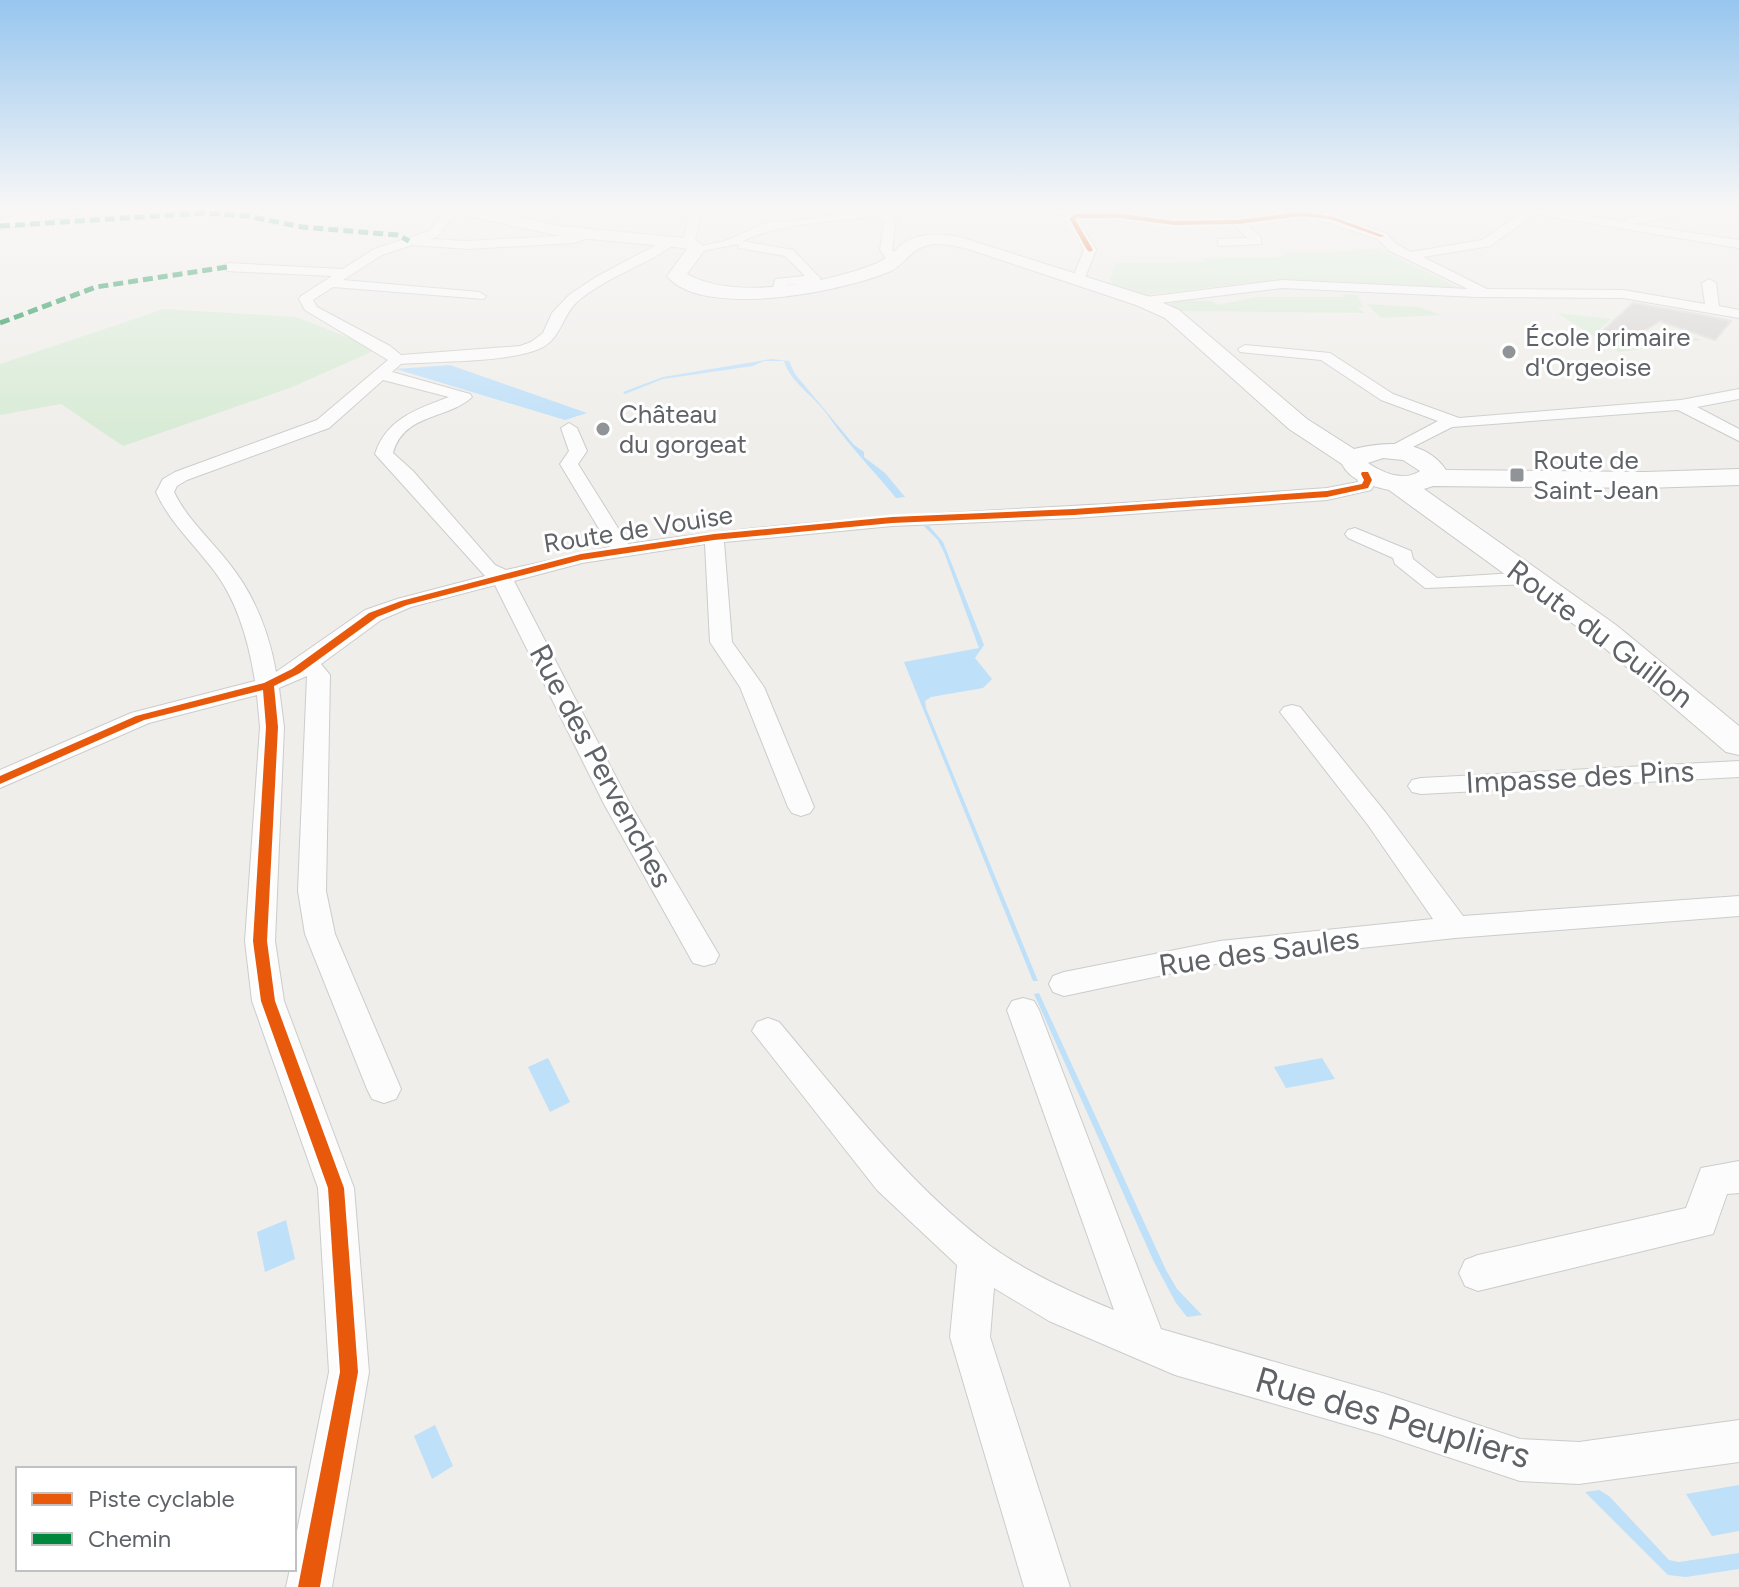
<svg xmlns="http://www.w3.org/2000/svg" width="1739" height="1587" font-family="Figtree,sans-serif">
  <style>
    .green { fill: #d8ebd6 }
    .water { fill: #bfe0f9 }
    .building { fill: #d6d5d3; stroke: #deddd9; stroke-width: 2 }
    .lines { fill: none; stroke-linecap: round; stroke-linejoin: round }
    .street-casing { stroke: #cbcccc; stroke-width: 2 }
    .secondary-casing { stroke: #cacacb; stroke-width: 2 }
    .street { fill: #fdfcfc; fill-rule: evenodd }
    .secondary { fill: #fdfcfc; fill-rule: evenodd }
    .quiet { stroke: #00873e; stroke-width: 5; stroke-dasharray: 10 5; stroke-linecap: butt }
    .cycleway-casing { stroke: #fff; stroke-width: 5 }
    .cycleway { fill: #e8590c; fill-rule: evenodd }
    .poi-dot { fill: #919496; stroke: #fff; stroke-width: 3 }
    .labels { text-anchor: middle; stroke-width: 6; stroke-linejoin: round; paint-order: stroke }
    .far-poi-label { font-size: 26px; fill: #5f6368; stroke: #fff; text-anchor: start }
    .far-street-label { font-size: 26px; fill: #5f6368; stroke: #fff }
    .street-label { font-size: 30px; fill: #5f6368; stroke: #fff }
    .near-street-label { font-size: 36px; fill: #5f6368; stroke: #fff }
  </style>
  <rect width="100%" height="100%" fill="#efeeea"/>
  <path class="green" d="M1379,249L1461,289L1257,282L1146,295L1113,286L1110,279L1116,263L1204,262L1205,258L1283,257L1281,253Z
    M1341,294L1358,295L1363,308L1357,306L1364,313L1176,311L1168,300L1212,301L1218,305L1256,297H1345Z
    M1367,304L1419,307L1441,315L1381,318Z
    M164,309L296,317L378,349L290,388L123,446L61,404L0,415V364Z
    M1557,313L1611,319L1598,331L1630,339L1639,336L1672,342L1696,338L1702,340L1619,352Z"/>
  <path class="water" d="M771,359L789,361L795,374L854,445L864,452V457L885,473L905,497L896,498C874,471 849,446 829,417C816,397 790,383 784,361H764L753,366L663,379L625,394L623,392L663,377Z
    M450,365L587,413L565,420L396,369Z
    M924,526H929L943,542L984,645L975,658L992,679L983,688L931,697L925,701L926,708L1038,981H1033L904,662L979,648L944,552L937,539Z
    M1039,993L1166,1270L1177,1289L1202,1315L1187,1317L1176,1303L1154,1262L1034,994Z
    M548,1058L570,1102L550,1112L528,1067Z
    M1322,1058L1335,1079L1286,1088L1274,1067Z
    M286,1220L295,1259L265,1272L257,1232Z
    M435,1425L453,1466L432,1479L414,1436Z
    M1739,1485V1531L1712,1536L1686,1494Z
    M1599,1490L1609,1496L1669,1560L1679,1562L1739,1553V1569L1686,1577L1668,1575L1585,1492Z"/>
  <path class="building" d="M1633,303L1697,314L1731,321L1715,340L1660,321L1634,337L1603,331Z"/>
  <g class="lines">
    <g class="street-casing">
      <path id="street" d="M448,209H459L437,237L429,239L468,241L574,235L590,231L596,235L574,243L468,249L412,245L382,255L343,280L479,292L486,296L484,299L333,287L313,300L317,307L390,346L401,355L520,346L531,342L543,333L552,313L569,295L596,277L669,238L679,241L685,236L690,209H702L695,240L684,246L678,242C647,265 608,276 578,301C562,315 561,339 541,348C509,363 438,361 401,364L392,372L470,394L472,397C447,420 404,413 393,453L413,471L495,565L506,570L610,547L560,464L569,451L561,428L569,423L577,428L587,451L578,464L628,544C776,522 923,514 1071,506C1157,502 1242,494 1327,488L1358,482L1356,474L1365,469L1371,470L1377,480L1371,490L1327,500L1074,518L892,526L724,542L732,642L764,687L814,807L810,813L801,816L792,813L788,807L740,687L710,642L705,544L582,563L514,581L630,804L719,955L715,963L704,966L693,963L604,804L495,585L411,607L381,620L321,664L330,675L326,891L335,934L401,1089L396,1099L384,1103L372,1099L367,1089L305,934L298,891L307,676L279,688L284,727L275,941L284,1001L354,1188L369,1372L332,1587H286L290,1569H294V1546L329,1372L318,1188L252,1001L245,941L260,727L257,695L149,723L0,788V770L131,713L255,681C249,643 238,603 215,572C195,545 170,523 156,492L163,479L175,472L317,420L388,360L305,310L299,299L301,296L332,276L227,271L221,267L227,263L343,269L374,249L429,231ZM383,380L449,397C417,409 386,419 375,454L485,576L397,599L365,610L276,672C269,632 254,594 228,562C210,539 187,519 174,492L177,486L187,480L329,428Z
        M869,209H882L896,220L892,250L901,262L899,265H891L880,250L884,221L876,216C832,222 783,222 743,241L793,250L821,279L815,283L787,285L785,292L780,293L773,289L775,279L805,276L785,256L739,248L738,244L697,252L691,248L725,241L768,222H792Z
        M1027,209H1071L1174,220L1238,219L1314,212L1386,233L1396,244L1411,252L1482,240L1523,212L1518,209H1547L1625,222L1630,218L1687,209L1686,213L1634,224L1739,240V248L1535,214L1490,246L1423,257L1487,289L1623,290L1705,304L1702,283L1709,279L1716,283L1719,306L1739,310V318L1623,298L1477,297L1282,288L1143,305L1136,301L1138,298L1282,280L1468,289L1388,250L1378,239L1313,218L1247,224L1261,238V244L1222,246L1218,245V239L1247,238L1235,225L1174,226L1081,217L1078,219L1096,250L1084,280L1078,284L1072,280L1084,250L1068,216Z
        M1245,345L1330,353L1393,394L1459,418L1681,400L1739,389V399L1697,407L1739,429V441L1678,410L1452,427L1395,456L1389,455L1386,451L1389,447L1438,421L1381,400L1321,360L1240,352L1238,349Z
        M1355,528L1411,551L1413,559L1437,578L1531,572L1541,578L1531,584L1425,588L1395,564L1393,558L1348,538L1345,534L1348,530Z
        M1292,705L1300,707L1386,813L1463,916L1739,896V916L1455,938L1220,963L1064,996L1053,992L1049,984L1053,976L1064,972L1220,941L1433,919L1368,825L1280,712L1284,707Z
        M1739,761V777L1421,794L1412,792L1408,786L1412,780L1421,778Z
        M1023,998L1034,1001L1039,1010L1161,1329L1382,1393L1520,1439L1579,1442L1739,1420V1462L1579,1484L1520,1481L1382,1435L1175,1375L1049,1321L994,1288L990,1337L1070,1587H1024L950,1337L957,1265L877,1190L752,1031L757,1022L768,1018L779,1022C845,1100 907,1183 989,1245C1026,1272 1072,1293 1114,1310L1007,1010L1012,1001Z
        M1739,1161V1193L1727,1194L1713,1234L1478,1291L1465,1286L1459,1273L1465,1260L1478,1255L1686,1208L1701,1168Z"/>
    </g>
    <g class="secondary-casing">
      <path id="secondary" d="M50,209H87L79,214L0,229V219Z
        M451,209H484L560,226L694,239L706,248L687,274C735,301 826,283 875,264C885,260 892,253 900,246C917,232 939,233 960,237L1150,297L1179,310L1307,419L1354,449C1387,441 1425,439 1446,470L1645,472L1739,469V485L1645,488L1433,486L1424,489L1616,625L1739,726V755L1726,752L1594,639L1389,490C1372,486 1350,481 1342,464L1289,429L1165,318L1136,305L968,249C955,246 938,241 925,246C911,250 904,265 891,271C845,291 703,320 667,276L687,249L684,248L560,236L459,214ZM1383,458L1403,460L1420,471C1404,482 1383,473 1368,463Z"/>
    </g>
    <use href="#street" class="street"/>
    <use href="#secondary" class="secondary"/>
    <path class="quiet" d="M0,226L204,213L247,216L302,227L398,235L409,241
      M0,323L96,287L227,267"/>
    <g class="cycleway-casing">
      <path id="cycleway" d="M1302,212L1333,217L1385,236L1380,237L1330,219L1302,216L1238,224L1174,225L1121,218H1077L1075,219L1093,250L1090,252L1087,250L1069,218L1076,214H1121L1174,221L1238,220Z
        M1362,472H1368L1372,480L1368,488L1327,497L1074,515L892,523L714,540L581,560L407,605L377,617L300,673L274,686L278,727L267,941L275,1001L344,1188L358,1372L320,1587H298L340,1372L328,1188L261,1001L253,941L266,727L263,690L144,720L0,784V776L136,716L264,683L292,669L369,613L401,601L581,554L714,534L892,517L1074,509L1327,491L1362,484L1364,480L1361,474Z"/>
    </g>
    <use href="#cycleway" class="cycleway"/>
  </g>
  <linearGradient id="sky" x2="0" y2="1"><stop stop-color="#97c6ef"/><stop offset="0.48" stop-color="#f8f7f6"/><stop offset="1" stop-color="#f8f7f6" stop-opacity="0"/></linearGradient>
  <rect width="1739" height="432" fill="url(#sky)"/>
  <g class="poi-dot">
    <circle cx="1509" cy="352" r="8"/>
    <circle cx="603" cy="429" r="8"/>
    <rect x="1509" y="467" width="16" height="16" rx="4"/>
  </g>
  <g class="labels">
    <g class="far-poi-label">
      <text x="1525" y="346">École primaire<tspan x="1525" dy="30">d'Orgeoise</tspan></text>
      <text x="619" y="423">Château<tspan x="619" dy="30">du gorgeat</tspan></text>
      <text x="1533" y="469">Route de<tspan x="1533" dy="30">Saint-Jean</tspan></text>
    </g>
    <g class="far-street-label">
      <text transform="translate(638 529) rotate(-9)" y="9">Route de Vouise</text>
    </g>
    <g class="street-label">
      <text transform="translate(1600 634) rotate(37)" y="10">Route du Guillon</text>
      <text transform="translate(601 766) rotate(62)" y="10">Rue des Pervenches</text>
      <text transform="translate(1580 777) rotate(-3)" y="10">Impasse des Pins</text>
      <text transform="translate(1259 952) rotate(-8)" y="10">Rue des Saules</text>
    </g>
    <g class="near-street-label">
      <text transform="translate(1393 1417) rotate(16)" y="13">Rue des Peupliers</text>
    </g>
  </g>
  <rect x="16" y="1467" width="280" height="104" fill="#ffffff" stroke="#bfc1c3" stroke-width="2"/>
  <rect x="32" y="1493" width="40" height="12" fill="#e8590c" stroke="#bfc1c3" stroke-width="2"/>
  <text x="88" y="1507" font-size="24" fill="#5f6368">Piste cyclable</text>
  <rect x="32" y="1533" width="40" height="12" fill="#00873e" stroke="#bfc1c3" stroke-width="2"/>
  <text x="88" y="1547" font-size="24" fill="#5f6368">Chemin</text>
</svg>
